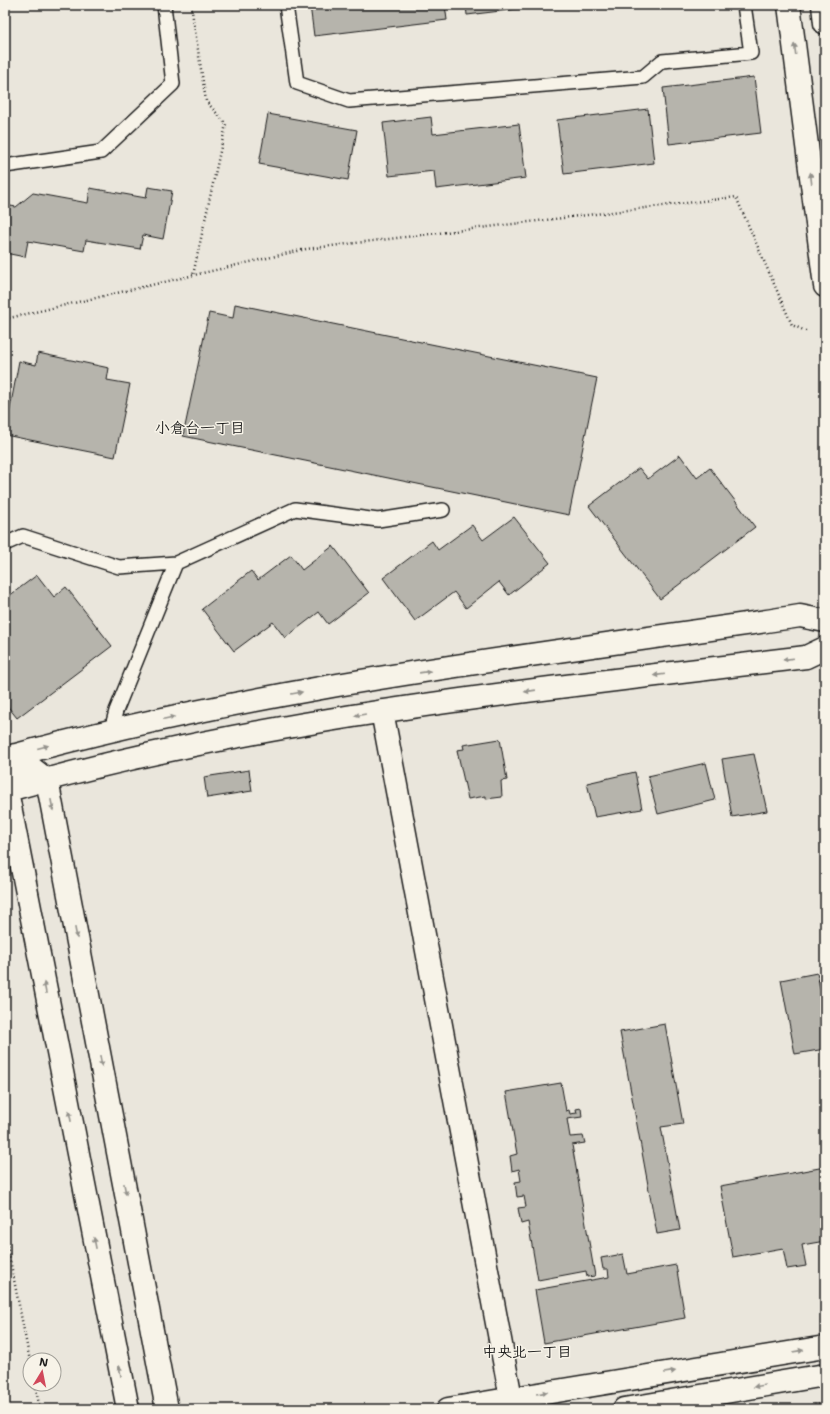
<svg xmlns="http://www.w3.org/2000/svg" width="830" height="1414" font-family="'Shantell Sans','Klee One',sans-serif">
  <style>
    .building { fill: #b6b4ac; stroke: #1c1c1c }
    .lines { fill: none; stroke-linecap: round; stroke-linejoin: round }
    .service-casing { stroke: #1c1c1c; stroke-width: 16 }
    .tertiary-casing { stroke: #1c1c1c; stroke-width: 25 }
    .path { stroke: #1c1c1c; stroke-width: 2.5; stroke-dasharray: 1 3; stroke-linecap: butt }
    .service { stroke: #f7f3e8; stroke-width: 13 }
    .tertiary { stroke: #f7f3e8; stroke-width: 22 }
    .oneway { fill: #94928c }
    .labels { text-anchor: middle; stroke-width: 3; stroke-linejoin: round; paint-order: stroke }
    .neighbourhood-label { font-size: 15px; font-weight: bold; fill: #1c1c1c; stroke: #f7f3e8 }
  </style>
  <rect width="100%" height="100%" fill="#eae6dc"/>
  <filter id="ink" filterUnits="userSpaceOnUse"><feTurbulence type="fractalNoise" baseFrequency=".025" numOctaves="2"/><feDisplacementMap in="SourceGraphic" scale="8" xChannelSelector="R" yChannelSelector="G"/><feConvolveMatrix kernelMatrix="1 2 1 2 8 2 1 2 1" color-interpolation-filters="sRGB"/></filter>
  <g filter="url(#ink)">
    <path class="building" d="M310,5H445L447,20L314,36Z
      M466,5H551L467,15Z
      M687,5H714L688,8Z
      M754,77L761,133L669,144L663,88Z
      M648,109L654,163L564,174L557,120Z
      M268,114L357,130L348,180L259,164Z
      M431,117L433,134L519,124L526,178L436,189L434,171L389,176L383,123Z
      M148,187L172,191L163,239L143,235L140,249L86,240L84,251L28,241L25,257L5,253V205L16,207L33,193L88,203L90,188L146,198Z
      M235,304L597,378L569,515L183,436L209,313L233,318Z
      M38,353L109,368L107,380L130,384L115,457L5,435L19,361L36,365Z
      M680,455L697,478L710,468L755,527L660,599L589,506L639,468L648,479Z
      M514,517L550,563L509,595L499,582L466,608L454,592L415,621L383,578L432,541L438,550L472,525L483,540Z
      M333,546L369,593L328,624L319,612L285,638L273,622L234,651L202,609L251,571L258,580L291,555L302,570Z
      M37,575L54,597L66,587L112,646L17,718L5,703V599Z
      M500,739L507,780L501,781L502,797L486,799V796L468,799L457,750L464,749L463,745Z
      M754,754L767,811L732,817L722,759Z
      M706,763L715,800L658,814L648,776Z
      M249,770L252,791L207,798L204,777Z
      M635,772L642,809L595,817L587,783Z
      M817,973L825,1014V1049L795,1054L781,980Z
      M665,1024L683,1124L661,1127L680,1230L657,1234L620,1032Z
      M561,1083L566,1111L569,1110L570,1114L577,1113L576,1109L581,1108L582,1117L567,1119L570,1137L583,1136L585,1143L572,1145L595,1276L587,1277L586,1271L538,1280L528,1222L521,1224L518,1208L526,1207L524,1196L517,1197L515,1182L521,1181L519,1169L512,1171L510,1156L517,1154L506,1092Z
      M825,1167V1241L802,1245L806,1266L787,1269L783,1248L733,1257L720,1186Z
      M623,1254L627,1274L676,1265L685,1318L544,1343L535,1290L609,1277L608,1269H603L601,1258Z"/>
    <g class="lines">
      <g class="service-casing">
        <path id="service" d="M286,5L297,83L349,101L643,77L662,61L751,53L744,5
          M5,166L101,152L173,84L164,5
          M5,544L23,536L119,567L176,563
          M111,730L116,711L176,563L295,509L378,520L443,510"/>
      </g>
      <g class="tertiary-casing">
        <path id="tertiary" d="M789,5L825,286
          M823,5L825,23
          M382,711L511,1398
          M5,758C265,685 534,656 800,616L825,621
          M5,791C266,716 537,690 806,657L825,648
          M128,1409L7,791L15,755L47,780L167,1409
          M448,1409L825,1347
          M624,1409L825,1375"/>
      </g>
      <path class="path" d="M191,5L206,101L226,124L193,275
        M5,319L306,249L736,197L792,325L808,332
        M5,1234L30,1361
        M35,1384L40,1409
        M791,1409L825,1403"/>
      <use href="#service" class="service"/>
      <use href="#tertiary" class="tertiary"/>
    </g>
    <defs><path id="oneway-solid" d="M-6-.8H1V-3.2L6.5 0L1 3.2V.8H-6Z"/></defs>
    <g class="oneway">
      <use href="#oneway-solid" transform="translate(795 49) rotate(-97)"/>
      <use href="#oneway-solid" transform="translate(811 178) rotate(-97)"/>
      <use href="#oneway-solid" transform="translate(788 659) rotate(173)"/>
      <use href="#oneway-solid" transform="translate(425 672) rotate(-8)"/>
      <use href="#oneway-solid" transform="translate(659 675) rotate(173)"/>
      <use href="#oneway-solid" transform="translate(530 691) rotate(172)"/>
      <use href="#oneway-solid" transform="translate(297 693) rotate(-10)"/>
      <use href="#oneway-solid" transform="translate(360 715) rotate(170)"/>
      <use href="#oneway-solid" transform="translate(169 718) rotate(-12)"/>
      <use href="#oneway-solid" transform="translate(43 747) rotate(-15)"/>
      <use href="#oneway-solid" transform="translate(52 805) rotate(79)"/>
      <use href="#oneway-solid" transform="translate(76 933) rotate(79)"/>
      <use href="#oneway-solid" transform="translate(45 988) rotate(-101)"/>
      <use href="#oneway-solid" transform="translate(101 1061) rotate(79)"/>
      <use href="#oneway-solid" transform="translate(70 1116) rotate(-101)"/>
      <use href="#oneway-solid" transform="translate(125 1189) rotate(79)"/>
      <use href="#oneway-solid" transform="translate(95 1243) rotate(-101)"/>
      <use href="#oneway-solid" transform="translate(798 1351) rotate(-9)"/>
      <use href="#oneway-solid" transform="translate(120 1371) rotate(-101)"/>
      <use href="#oneway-solid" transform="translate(670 1372) rotate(-9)"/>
      <use href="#oneway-solid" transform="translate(759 1386) rotate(170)"/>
      <use href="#oneway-solid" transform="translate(542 1393) rotate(-9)"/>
    </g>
  </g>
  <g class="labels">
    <g class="neighbourhood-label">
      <text x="200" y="433">小倉台一丁目</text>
      <text x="527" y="1357">中央北一丁目</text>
    </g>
  </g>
  <rect width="830" height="1414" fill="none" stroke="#f7f3e8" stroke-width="20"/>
  <rect x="10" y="10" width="810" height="1394" fill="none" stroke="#1c1c1c" stroke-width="1.5" filter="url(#ink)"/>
  <g transform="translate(42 1372) rotate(10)"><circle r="19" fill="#f7f3e8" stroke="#9f9d96"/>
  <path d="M0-3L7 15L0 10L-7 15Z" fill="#d1495b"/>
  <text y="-6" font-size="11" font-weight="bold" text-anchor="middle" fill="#1c1c1c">N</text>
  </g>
</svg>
